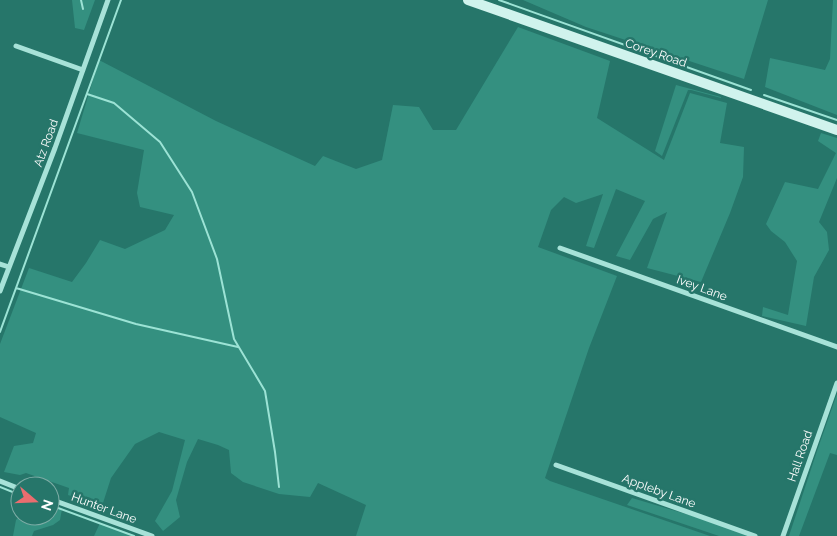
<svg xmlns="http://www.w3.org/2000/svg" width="837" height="536" font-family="Raleway,sans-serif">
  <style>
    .green { fill: #349080 }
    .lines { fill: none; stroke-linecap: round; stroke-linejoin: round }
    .stream { stroke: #9ce3d5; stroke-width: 2 }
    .street { stroke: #a7e2d8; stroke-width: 5 }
    .secondary { stroke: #d0f3ed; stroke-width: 10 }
    .labels { text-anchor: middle; stroke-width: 5; stroke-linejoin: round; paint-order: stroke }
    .street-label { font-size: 12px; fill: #fff; stroke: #26766a }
  </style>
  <rect width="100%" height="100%" fill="#26766a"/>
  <path class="green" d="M72,0H95L84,30L75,28Z
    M523,0H768L744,79L586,27Z
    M833,0H837V115L765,87L770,58L825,70L830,59Z
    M518,27L610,61L597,118L664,160L690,93L727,103L720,143L744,147L743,177L730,213L701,282L647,268L667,212L653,219L630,260L616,256L645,201L616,189L594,248L586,246L603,194L576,203L564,197L551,210L538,247L617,276L589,348L545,478L550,481L710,536H356L366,505L318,483L310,497L279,494L243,482L231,473L229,450L218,445L198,439L187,462L176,500L180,517L163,531L155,521L172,491L185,440L159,432L135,444L111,478L102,506L68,495L69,488L26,473L20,475L4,472L14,446L33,443L36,433L0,417V344L29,268L72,282L86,263L100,240L125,249L165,230L174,215L140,207L137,193L144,150L77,133L99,60L216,121L315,166L323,156L356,169L382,160L393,105L419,107L433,130H456Z
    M676,85L721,97V98L691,90H688L662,156L655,151Z
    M821,133L837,138V178L819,222L827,232L829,250L814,277L806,326L762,316L763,307L788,315L797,261L785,242L771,231L766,224L785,182L818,189L836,153L818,141Z
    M837,394V455L830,453L799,536H789L817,451Z
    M632,498L760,536H719L627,505Z
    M50,504L62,509L60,520L53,525L34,531L32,536H13L16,520L20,516H50Z
    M100,523L137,536H94Z"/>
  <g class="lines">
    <path class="stream" d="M81,0L83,9
      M499,0L751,90
      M87,94L114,103L160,142L192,192L217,259L234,339L265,391L275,452L279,487
      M764,95L837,120
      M16,288L136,324L238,347
      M0,332L121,0
      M0,487L20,495
      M50,505L134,536"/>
    <path class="street" d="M16,46L83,70
      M560,248L837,347
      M0,264L9,267
      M0,291L55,148L108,0
      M556,465L755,536
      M0,481L20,489
      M50,499L152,536
      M783,536L837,383"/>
    <path class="secondary" d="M468,0L837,130"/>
  </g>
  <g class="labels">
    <g class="street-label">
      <text transform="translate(656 53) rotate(19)" y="4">Corey Road</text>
      <text transform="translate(46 143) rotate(-70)" y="4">Atz Road</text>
      <text transform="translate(702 288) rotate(20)" y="4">Ivey Lane</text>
      <text transform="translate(800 456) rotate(-71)" y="4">Hall Road</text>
      <text transform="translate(659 491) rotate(20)" y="4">Appleby Lane</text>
      <text transform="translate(104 508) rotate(20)" y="4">Hunter Lane</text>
    </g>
  </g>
  <g transform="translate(35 501) rotate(109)"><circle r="24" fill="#26766a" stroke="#7dada6"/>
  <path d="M0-4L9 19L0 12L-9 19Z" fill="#ea6d6f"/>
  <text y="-8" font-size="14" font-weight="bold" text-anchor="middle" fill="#ffffff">N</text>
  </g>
</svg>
